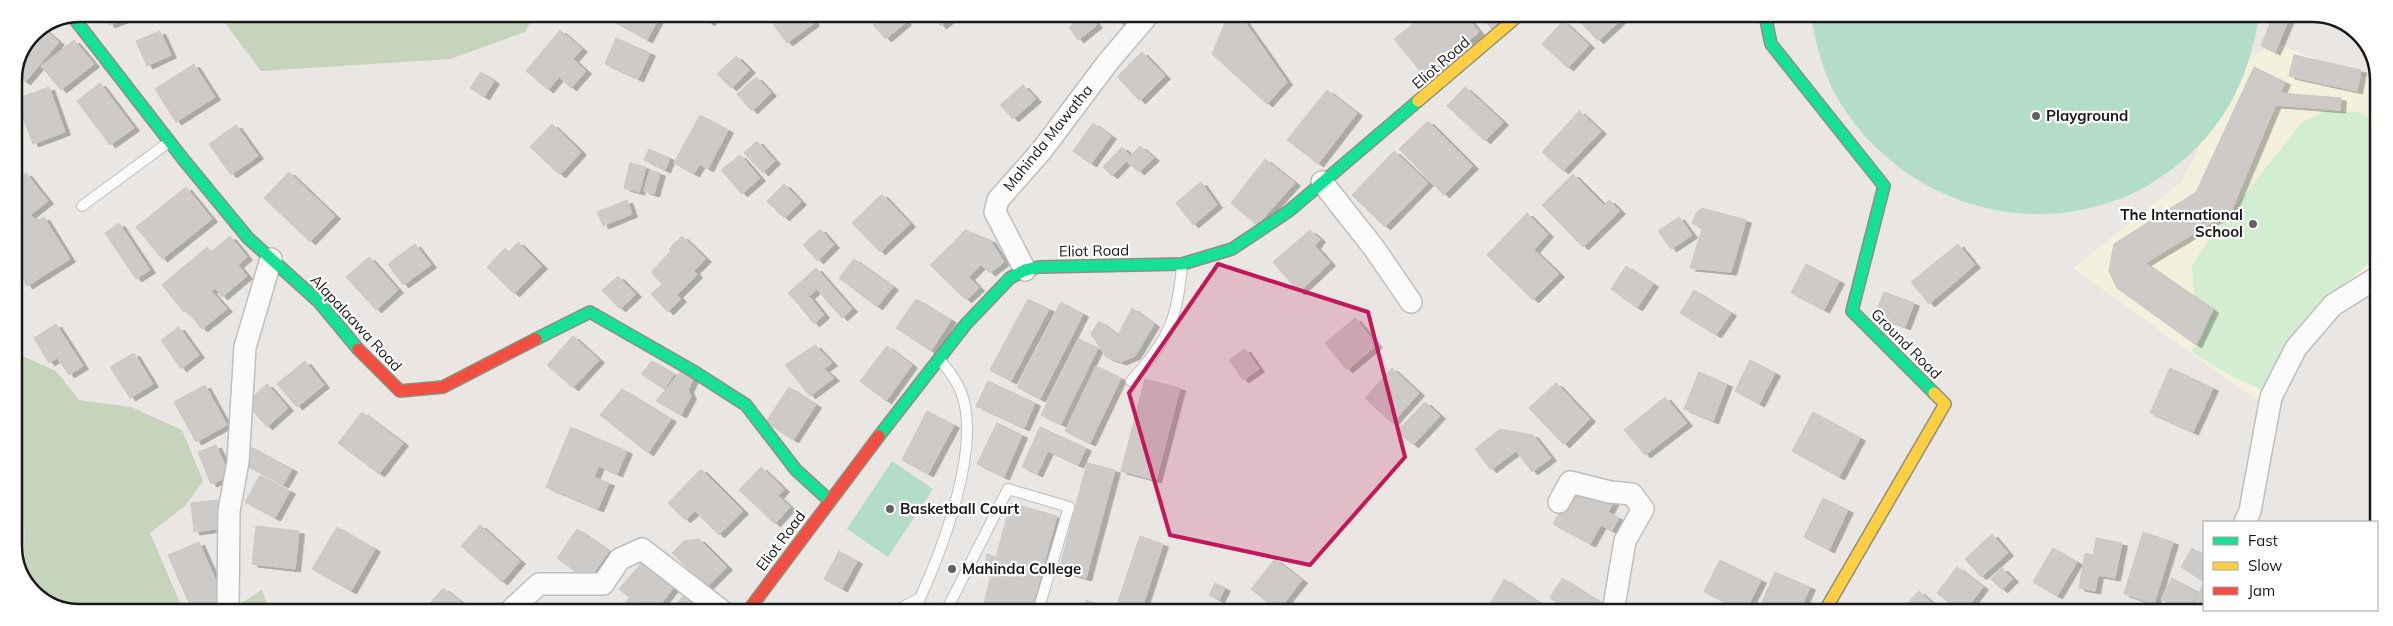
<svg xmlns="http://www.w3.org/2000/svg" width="2393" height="626" font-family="Mulish,sans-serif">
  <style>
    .residential { fill: #d8d6d4 }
    .education { fill: #f3f1de }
    .forest { fill: #c5d4ba }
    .park { fill: #d3edd1 }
    .pitch { fill: #b3dcc9 }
    .building { fill: #cecac8; stroke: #ccc8c5; filter: url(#shadow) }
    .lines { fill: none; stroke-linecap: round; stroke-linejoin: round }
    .lane-casing { stroke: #c0bebd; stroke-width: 12 }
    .street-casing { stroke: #c0bebd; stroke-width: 24 }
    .fast-casing { stroke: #8f8f7e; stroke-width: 14 }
    .slow-casing { stroke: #8f8f7e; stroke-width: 14 }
    .jam-casing { stroke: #8f8f7e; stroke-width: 14 }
    .lane { stroke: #fcfbfb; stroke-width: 10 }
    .street { stroke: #fcfbfb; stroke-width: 21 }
    .fast { stroke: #16e098; stroke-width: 11 }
    .slow { stroke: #ffcf43; stroke-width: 11 }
    .jam { stroke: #f24e42; stroke-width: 11 }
    .marked { fill: #c2185b; fill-opacity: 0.2; stroke: #c2185b; stroke-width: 4; stroke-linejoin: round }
    .poi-dot { fill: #626160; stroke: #fff; stroke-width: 2 }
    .labels { text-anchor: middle; stroke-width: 4.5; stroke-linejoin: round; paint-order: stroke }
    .street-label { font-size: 15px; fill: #1a1a1a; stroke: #fff }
    .poi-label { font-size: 15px; font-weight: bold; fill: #1a1a1a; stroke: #fff; text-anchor: start }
    .rim { fill: none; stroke: #1a1a1a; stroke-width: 2.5 }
  </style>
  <defs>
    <filter id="shadow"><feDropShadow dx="5.5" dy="3" stdDeviation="0" flood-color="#0004"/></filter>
  </defs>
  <rect width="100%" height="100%" fill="#e9e6e3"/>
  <path class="residential" d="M14,501L26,534L20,564L14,550Z"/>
  <path class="education" d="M2275,43L2363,77L2379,78L2378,270L2338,295L2262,404L2073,268L2182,181L2243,62Z"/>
  <path class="forest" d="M218,14H535L525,32L450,59L261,71Z
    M14,352L56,371L79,400L131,407L182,430L203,481L186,505L150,533L183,610H64L30,589L20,564L26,534L14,501Z
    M262,590L269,610H231Z"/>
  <path class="park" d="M2325,111L2359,112L2379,125L2378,254L2328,299L2266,392L2228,374L2191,352L2213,310L2194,296L2192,265L2212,236L2302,122Z"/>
  <path class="pitch" d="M1811,15L2259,16C2254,46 2246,75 2231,102C2209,142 2171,176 2129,195C2024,241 1902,201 1841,104C1824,77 1816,47 1811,15Z
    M892,461L933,489L888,557L847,529Z"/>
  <path class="building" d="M105,14H138L109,25Z
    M615,14H661L647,40L611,20Z
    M699,14H716L709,23Z
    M778,14H808L814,23L787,43L770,20Z
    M886,15H900L906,22L886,39L873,25Z
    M931,15H955L941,26Z
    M1085,15H1089L1097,25L1078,40L1069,27Z
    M1113,15H1128L1130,17L1120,24Z
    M1222,15H1240L1287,82L1267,104L1212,54L1225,23Z
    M1424,15H1465L1479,32L1425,77L1394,39Z
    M1479,15H1505L1492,29Z
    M1578,15H1626L1598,41L1576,17Z
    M2273,16H2290L2275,52L2261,46Z
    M1563,21L1589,45L1568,68L1542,44Z
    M44,29L59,42L25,82L16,75L34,33Z
    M560,30L582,49L573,59L586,71L571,88L559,77L548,90L526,71Z
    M160,31L171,55L147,66L136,41Z
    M616,38L650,53L638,79L605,64Z
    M74,40L94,64L61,90L41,66Z
    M1142,52L1165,76L1140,101L1117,77Z
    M2294,55L2361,70L2357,91L2289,76Z
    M736,56L750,70L731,88L717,74Z
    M194,64L215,97L176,122L155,89Z
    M2254,67L2285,82L2231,211L2145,263L2213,310L2196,345L2117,288L2109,271L2114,244L2196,192Z
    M481,72L494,81L484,97L470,88Z
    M756,77L771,93L752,111L737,94Z
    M2371,81H2379V103H2371Z
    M100,83L134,128L110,145L77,101Z
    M1023,85L1036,99L1013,119L1000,105Z
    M49,87L65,132L33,144L16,99Z
    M1465,87L1503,122L1485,141L1447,106Z
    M1327,90L1357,113L1318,164L1287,140Z
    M2280,93L2341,98L2340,110L2276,105Z
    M1579,111L1601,131L1563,171L1542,152Z
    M700,115L728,130L708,169L700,164L694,174L674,163Z
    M1428,121L1473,166L1444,195L1399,149Z
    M1093,123L1111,136L1091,164L1073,151Z
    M552,124L581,152L560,175L530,147Z
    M236,125L258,156L231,175L209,144Z
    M757,141L775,161L763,173L744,153Z
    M1140,146L1154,158L1139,172L1126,161Z
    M1122,147L1131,156L1112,176L1103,167Z
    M649,149L670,158L665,170L644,160Z
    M1394,151L1428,183L1385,227L1352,195Z
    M740,155L760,178L742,194L721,170Z
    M1265,159L1295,183L1257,225L1231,203Z
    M630,163L646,167L639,192L624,188Z
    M650,170L660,173L654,194L644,191Z
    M289,172L335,216L310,242L264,198Z
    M26,173L48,201L24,220L19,214L14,218V176L17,180Z
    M1573,174L1604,205L1609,200L1620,211L1583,247L1542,205Z
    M1201,182L1217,205L1193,225L1176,203Z
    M784,184L801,202L784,218L767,201Z
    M186,187L212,219L162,259L136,227Z
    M882,194L910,224L880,252L852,223Z
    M627,200L632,214L603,226L597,212Z
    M1702,208L1746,220L1731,272L1690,268L1702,229L1692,223L1697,212Z
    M1527,213L1548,234L1534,250L1559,274L1533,300L1487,255Z
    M32,216L36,221L44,217L70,259L27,286L14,263V227Z
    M1679,217L1692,235L1671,249L1658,231Z
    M119,223L150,270L136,279L105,233Z
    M820,229L834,245L818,261L803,245Z
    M965,230L990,240L1004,262L990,273L981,265L954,242Z
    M1310,230L1320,239L1315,246L1330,263L1299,292L1273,262Z
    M230,236L247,257L238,265L247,276L222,297L215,288L211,291L227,309L202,329L186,310L184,312L162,285L207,247L211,252Z
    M682,236L706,259L694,271L697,275L677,295L681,299L668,312L651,294L662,284L651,272L671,251L669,249Z
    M518,242L542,266L514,294L487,267L505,248L509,252Z
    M954,242L981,265L969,277L979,288L966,300L930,265Z
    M415,244L431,265L403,285L388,264Z
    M1958,244L1975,265L1929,304L1911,282Z
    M369,257L398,290L376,310L346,277Z
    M854,259L893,287L877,307L839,278Z
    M1806,264L1839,281L1824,310L1791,293Z
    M1626,266L1653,284L1637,308L1611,289Z
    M816,268L852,309L842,318L806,277Z
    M618,276L636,294L620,309L602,290Z
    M806,277L817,289L799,305L788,293Z
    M1694,290L1731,313L1716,335L1680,313Z
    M1884,292L1914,303L1905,327L1875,315Z
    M809,296L824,315L814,324L799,305Z
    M916,299L951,320L931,351L896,328Z
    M1028,299L1049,309L1011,381L990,370Z
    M1061,302L1083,314L1040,399L1017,387Z
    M1132,308L1154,324L1135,356L1121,362L1106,357L1091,334L1099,321L1118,335Z
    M1355,318L1377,345L1347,370L1325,343Z
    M56,324L83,366L69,375L57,358L49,363L34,338Z
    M179,327L199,355L181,369L161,340Z
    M573,336L599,360L573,388L547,365Z
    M1079,339L1098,348L1061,424L1041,415Z
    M815,345L832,363L824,369L834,378L810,396L785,365Z
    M887,346L912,365L886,401L860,381Z
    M1245,349L1259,369L1243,380L1229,360Z
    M134,353L153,384L130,398L110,367Z
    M1750,360L1775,373L1759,404L1735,391Z
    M305,361L324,385L297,407L277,384Z
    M652,361L674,374L664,389L641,374Z
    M1096,366L1121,378L1090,443L1065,431Z
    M1392,368L1419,393L1392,423L1365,398Z
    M2170,368L2213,388L2193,432L2150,413Z
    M681,371L693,379L688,390L691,396L681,415L656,401Z
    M1699,372L1727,384L1713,421L1684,409Z
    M1145,379L1180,388L1156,480L1121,471Z
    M988,381L1035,403L1024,428L976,406Z
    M1556,383L1590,419L1564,445L1529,408Z
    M267,384L288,408L267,427L246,403Z
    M205,385L227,425L196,442L174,402Z
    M789,387L816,405L793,440L766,422Z
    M622,389L671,419L648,453L600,415Z
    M1665,397L1687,423L1645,455L1624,430Z
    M1425,402L1440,416L1413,445L1397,431Z
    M927,411L954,425L928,474L902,460Z
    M362,412L403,443L379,474L338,443Z
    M1813,412L1860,438L1839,477L1792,451Z
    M997,423L1022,435L1004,477L977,464Z
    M571,427L627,451L617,474L599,466L594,477L609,483L598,509L546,487Z
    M1040,427L1086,448L1078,465L1048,451L1037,474L1022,467Z
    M1500,429L1533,435L1551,458L1532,472L1516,451L1491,470L1475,449Z
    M216,445L230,476L211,484L198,452Z
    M249,446L292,469L283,485L240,462Z
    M1087,463L1115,470L1086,578L1059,570Z
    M761,467L784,489L778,496L790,507L775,524L739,490Z
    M701,469L743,511L719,535L695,511L685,520L668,503Z
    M260,475L290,491L275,518L245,502Z
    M1578,479L1615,499L1608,512L1619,518L1612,531L1601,525L1590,544L1553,524Z
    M1823,498L1848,510L1829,550L1804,537Z
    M218,500L222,528L194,532L191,503Z
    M1011,503L1057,516L1031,611H982L991,575L982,572L985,564L987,554L996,557Z
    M480,525L520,561L502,582L461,546Z
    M256,526L299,531L295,569L252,564Z
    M337,527L375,549L351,591L312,569Z
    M577,529L609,551L588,581L557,558Z
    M2143,532L2173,542L2154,604L2124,594Z
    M1992,534L2008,553L1981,577L1965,559Z
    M1140,536L1163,544L1141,611H1133L1117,605Z
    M2096,538L2122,543L2115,578L2098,575L2095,591L2079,588L2085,553L2093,555Z
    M699,539L727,567L707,587L672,553L684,541Z
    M199,542L225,602L206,610H192L168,555Z
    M2053,548L2077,562L2057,596L2033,582Z
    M2192,548L2204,556V575L2201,580L2181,567Z
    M839,551L857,561L842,589L824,579Z
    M1275,559L1302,580L1278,611L1251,589Z
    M644,560L675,586L655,611H646L619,589Z
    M1720,560L1761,580L1745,612L1704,592Z
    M1957,567L1983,587L1964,612H1960L1937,593Z
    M2002,568L2013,579L2002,590L1991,579Z
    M1775,572L1810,587L1799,612H1758Z
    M1562,578L1603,604L1598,612H1571L1550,598Z
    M2172,578L2198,592L2187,612L2161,599Z
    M1504,579L1550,610L1549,611L1487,610Z
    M1215,583L1225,588L1219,600L1209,595Z
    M2203,584L2204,585V611L2193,606Z
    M443,588L471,610H424Z
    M687,591L710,611H671Z
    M1919,591L1941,612H1899Z
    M630,597L646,611H618Z
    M1086,600L1115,610V611H1082Z"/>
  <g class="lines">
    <g class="lane-casing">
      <path id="lane" d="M82,206L169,142
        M1131,381C1168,341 1178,319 1182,264
        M895,611L920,598C943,548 982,445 961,392C957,380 948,370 940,360
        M917,611L920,598
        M946,611L1008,489L1069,507L1038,611"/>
    </g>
    <g class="street-casing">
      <path id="street" d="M1322,182L1374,248L1411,302
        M1025,270L995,212L998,200L1042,150L1108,62L1148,15
        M1559,502L1570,482L1610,492L1632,494L1643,509L1625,541L1613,612
        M2245,522L2250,511L2271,397L2296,348L2333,305L2378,277
        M228,610L229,511L238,462L245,347L271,259
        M511,610L539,584H603L620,559L642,549L722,611
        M2211,612L2212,610"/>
    </g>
    <g class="fast-casing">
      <path id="fast" d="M1765,15L1771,44L1884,186L1852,311L1934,393
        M73,17L183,159L248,238L319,302L358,349
        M536,339L590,312L693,371L746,405L796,470L830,501
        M879,436L966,324L1010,278L1025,270L1039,267L1182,264L1232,249L1289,211L1418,101"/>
    </g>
    <g class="slow-casing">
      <path id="slow" d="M1418,101L1519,15
        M1824,612L1945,404L1934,393"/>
    </g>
    <g class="jam-casing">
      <path id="jam" d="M358,349L400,391L443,387L536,339
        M748,611L879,436"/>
    </g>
    <use href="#lane" class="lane"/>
    <use href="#street" class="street"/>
    <use href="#fast" class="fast"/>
    <use href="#slow" class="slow"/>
    <use href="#jam" class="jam"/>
  </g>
  <path class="marked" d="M1218,264L1368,312L1405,457L1310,565L1170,535L1129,393Z"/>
  <g class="poi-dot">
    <circle cx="2036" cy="116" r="5"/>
    <circle cx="2253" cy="224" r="5"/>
    <circle cx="890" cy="509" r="5"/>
    <circle cx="952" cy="569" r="5"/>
  </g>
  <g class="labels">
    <g class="street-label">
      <text transform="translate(1441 63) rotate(-41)" y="5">Eliot Road</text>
      <text transform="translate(1048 138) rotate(-51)" y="5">Mahinda Mawatha</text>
      <text transform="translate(1094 251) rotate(-1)" y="5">Eliot Road</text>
      <text transform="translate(356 323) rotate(47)" y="5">Alapalaawa Road</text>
      <text transform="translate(1906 344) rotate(45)" y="5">Ground Road</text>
      <text transform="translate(781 541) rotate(-53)" y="5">Eliot Road</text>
    </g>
    <g class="poi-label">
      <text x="2046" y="121">Playground</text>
      <text x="2243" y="220" text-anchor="end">The International<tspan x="2243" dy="17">School</tspan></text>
      <text x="900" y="514">Basketball Court</text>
      <text x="962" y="574">Mahinda College</text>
    </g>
  </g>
  <path d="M0 0H2393V626H0ZM80 22H2312A58 58 0 0 1 2370 80V546A58 58 0 0 1 2312 604H80A58 58 0 0 1 22 546V80A58 58 0 0 1 80 22Z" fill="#fff" fill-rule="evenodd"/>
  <path class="rim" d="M80 22H2312A58 58 0 0 1 2370 80V546A58 58 0 0 1 2312 604H80A58 58 0 0 1 22 546V80A58 58 0 0 1 80 22Z"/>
  <rect x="2203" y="521" width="175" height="90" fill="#ffffff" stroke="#a3a3a3"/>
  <rect x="2213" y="537" width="25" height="8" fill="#16e098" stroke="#a3a3a3"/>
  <text x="2248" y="546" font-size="15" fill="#1a1a1a">Fast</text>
  <rect x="2213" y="562" width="25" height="8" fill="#ffcf43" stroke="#a3a3a3"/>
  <text x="2248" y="571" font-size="15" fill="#1a1a1a">Slow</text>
  <rect x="2213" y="587" width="25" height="8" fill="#f24e42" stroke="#a3a3a3"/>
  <text x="2248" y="596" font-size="15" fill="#1a1a1a">Jam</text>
</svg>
